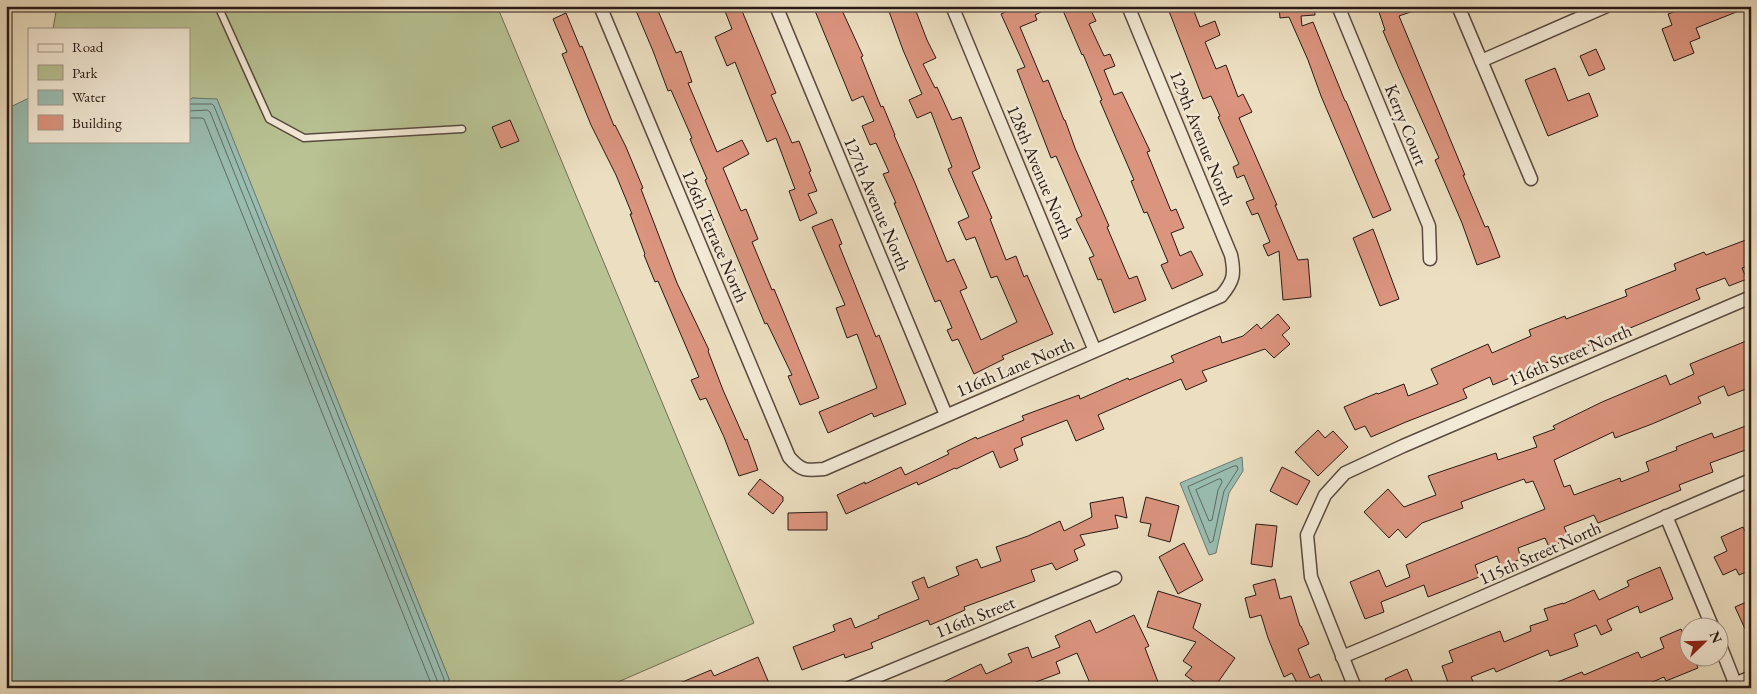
<svg xmlns="http://www.w3.org/2000/svg" width="1757" height="694" font-family="'EB Garamond',serif">
  <style>
    .green { fill: #b8c293; stroke: #706e54 }
    .water { fill: #99bdb1; stroke: #6c7b72 }
    .lines { fill: none; stroke-linecap: round; stroke-linejoin: round }
    .shore { stroke: #606b62; stroke-width: 1 }
    .building { fill: #db947e; stroke: #281914 }
    .lane-casing { stroke: #594a3f; stroke-width: 9 }
    .street-casing { stroke: #594a3f; stroke-width: 15 }
    .secondary-casing { stroke: #281914; stroke-width: 20 }
    .lane { stroke: #f3ead7; stroke-width: 6 }
    .street { stroke: #f3ead7; stroke-width: 12 }
    .secondary { stroke: #f3ead7; stroke-width: 18 }
    .labels { text-anchor: middle; stroke-width: 5; stroke-linejoin: round; paint-order: stroke }
    .street-label { font-size: 18px; fill: #281914; stroke: #f3ead7 }
  </style>
  <rect width="100%" height="100%" fill="#ecdfc1"/>
  <filter id="stains"><feTurbulence type="fractalNoise" baseFrequency=".004" numOctaves="4"/><feColorMatrix values="0 0 0 0 .2 0 0 0 0 .09 0 0 0 0 .02 0 0 0 .5 -.17"/></filter>
  <radialGradient id="worn" r=".72"><stop offset=".6" stop-color="#630" stop-opacity="0"/><stop offset="1" stop-color="#630" stop-opacity=".3"/></radialGradient>
  <path class="green" d="M57,6H497L754,623L604,688H448L449,679L217,100L192,98L189,101V29H53Z"/>
  <path class="water" d="M29,98V141H189V101L192,98L217,99L449,679L448,688H6V109Z
    M1242,457L1243,471L1229,493L1216,553L1209,555L1180,483Z"/>
  <g class="lines">
    <path class="shore" d="M189,104H212L214,106L444,679V688
      M189,111L207,110L210,112L437,680V688
      M189,118H202L204,119L430,681V688
      M1234,466H1237L1238,469L1224,491L1213,541L1210,543L1188,487Z
      M1219,479H1221L1222,482L1218,490L1212,520L1209,521L1196,490Z"/>
  </g>
  <path class="building" d="M634,6H656L676,53L681,51L692,82L688,83L717,152L742,140L749,154L723,168L741,211L746,209L758,239L752,242L772,290L774,289L819,398L800,405L788,376L792,375L767,323L765,324L705,180L707,179L690,139L692,138L671,90L668,91L653,51Z
    M723,6H740L776,93L771,95L792,143L799,141L811,171L809,172L817,191L808,194L817,213L800,221L789,191L795,189L776,138L767,142L735,62L727,66L715,37L732,29Z
    M813,6H840L863,56L861,57L881,107L883,106L895,135H894L915,183L947,262L954,259L967,288L960,291L981,340L1017,322L997,276L991,278L975,237L966,240L958,222L969,217L948,169L952,167L931,112L917,118L909,100L922,94L903,50L887,6H914L927,40L936,58L923,64L935,88L937,87L952,120L961,117L980,168L972,172L992,218L990,219L1006,260L1016,256L1024,277L1027,275L1053,334L1002,356L1004,359L974,374L958,339L952,341L947,330L952,328L940,300L935,302L894,203H896L883,174L889,172L876,143L870,145L862,126L874,121L863,96L852,101Z
    M1019,6H1053L1035,15L1037,20L1020,27L1043,82L1048,80L1064,120H1065L1075,148L1109,226L1107,227L1129,279L1137,276L1146,300L1114,313L1101,279L1098,280L1089,258L1094,256L1076,219L1082,216L1056,156L1051,158L1017,70L1025,67L1001,14Z
    M1061,6H1089L1096,21L1089,24L1104,56L1110,54L1115,66L1104,70L1114,95L1122,92L1150,151L1147,152L1171,211L1176,209L1184,228L1171,233L1180,256L1191,251L1203,275L1172,289L1161,265L1168,262L1147,212L1144,213L1131,181L1134,180L1100,101L1102,100L1083,54L1082,55Z
    M1167,6H1192L1200,27L1215,21L1220,35L1205,42L1216,69L1226,65L1238,97L1243,94L1252,112L1239,118L1277,205H1275L1298,260L1308,259L1311,297L1283,300L1279,251L1268,256L1263,245L1270,242L1258,213L1252,215L1246,202L1254,199L1244,175L1237,178L1233,167L1239,164L1218,117L1220,116L1211,96L1203,99Z
    M1279,6H1314L1315,15L1301,16L1302,26L1313,22L1345,101H1346L1391,210L1373,218L1321,96L1308,60L1289,17L1280,18Z
    M1377,6H1421L1422,8L1399,16L1465,175H1463L1485,227L1488,226L1500,257L1477,265L1462,223L1435,160L1439,158L1400,71L1383,31L1385,30Z
    M1689,6H1749V7L1696,28L1700,38L1690,42L1694,53L1674,61L1662,29L1672,25L1668,14Z
    M566,13L580,47L582,46L614,126L615,125L626,147L643,188L641,189L677,283L709,350L708,351L723,390L745,440L747,439L758,470L739,476L724,437L706,398L700,400L691,380L699,377L658,281L655,282L644,255L645,254L630,214H632L616,175L591,125L562,54L567,52L553,19Z
    M1596,49L1605,69L1589,76L1580,56Z
    M1555,68L1568,101L1589,93L1598,116L1548,136L1525,80Z
    M510,120L519,141L501,148L492,127Z
    M832,219L842,244L839,245L876,337L879,335L906,404L874,417L872,413L828,433L819,412L877,388L857,334L847,338L836,308L845,305L812,227Z
    M1373,229L1399,299L1380,306L1353,238Z
    M1751,238V265L1742,268L1747,279L1729,286L1725,278L1696,289L1700,299L1493,385L1490,377L1463,389L1467,398L1406,422L1371,437L1365,426L1355,430L1344,407L1377,393L1378,394L1404,384L1408,396L1438,384L1431,369L1488,344L1492,353L1531,336L1529,330L1565,316L1566,319L1627,296L1625,290L1676,270L1674,264L1704,252L1706,255Z
    M1278,314L1290,328L1282,335L1290,344L1274,358L1265,349L1202,371L1207,381L1186,390L1181,379L1155,390L1098,415L1104,429L1076,441L1067,420L1021,438L1023,445L1014,449L1018,460L1000,468L993,451L956,469L955,468L918,485L917,482L846,514L837,495L865,482V484L901,467L905,475L949,454L947,451L976,437L977,439L1024,420L1022,416L1079,395L1080,399L1128,378L1129,380L1174,362L1171,356L1220,336L1222,343L1243,336L1257,324L1261,329Z
    M1751,339V387L1728,396L1724,386L1698,397L1701,403L1652,424L1615,438L1613,432L1554,460L1564,487L1570,485L1574,495L1620,478L1621,482L1649,471L1646,462L1677,450L1676,447L1712,433L1714,438L1751,424V448L1710,463L1713,472L1679,485L1681,490L1598,523L1594,515L1564,527L1569,539L1549,547L1545,538L1518,548L1521,559L1501,567L1497,556L1475,565L1479,577L1428,597L1424,585L1381,602L1384,612L1365,619L1350,582L1379,570L1386,587L1410,577L1406,565L1545,509L1533,481L1526,483L1524,479L1461,502L1463,508L1422,523L1406,538L1398,529L1389,538L1364,512L1388,489L1404,507L1436,495L1428,476L1496,453L1498,460L1537,447L1533,437L1555,429L1553,426L1602,402L1666,375L1670,385L1694,374L1690,364Z
    M1318,430L1325,438L1333,431L1348,447L1318,476L1295,452Z
    M1282,467L1310,481L1297,505L1270,491Z
    M760,479L783,497V501L773,514L748,494Z
    M1123,497L1127,518L1115,515L1118,528L1080,535L1085,545L1074,550L1078,560L1056,570L1052,563L1031,570L1035,581L964,607L965,610L930,625L928,620L871,643L873,648L845,658L844,654L802,670L793,647L835,631L833,625L851,618L855,628L879,618L878,616L919,599L912,582L924,577L928,588L959,575L956,567L977,559L981,568L1001,561L996,547L1028,536L1060,521L1064,531L1092,517L1090,503Z
    M1146,497L1179,506L1170,542L1148,536L1151,524L1140,522Z
    M827,512V530H788V513Z
    M1256,524L1277,526L1272,567L1251,564Z
    M1743,527L1751,543V570L1739,575L1736,569L1723,575L1714,557L1727,551L1721,537Z
    M1184,543L1203,580L1178,594L1159,557Z
    M1660,567L1673,599L1640,613L1638,606L1607,620L1612,630L1601,635L1596,625L1574,634L1578,646L1550,656L1548,650L1496,672L1494,668L1471,677L1476,688H1450L1442,666L1453,662L1449,651L1500,631L1504,642L1531,631L1530,626L1548,620L1544,609L1563,603V604L1594,590L1599,600L1629,586L1627,581Z
    M1275,579L1280,599L1291,596L1300,626H1301L1309,644L1298,649L1310,678L1319,674L1325,688H1287L1297,683L1292,673L1284,677L1268,638L1261,615L1250,618L1245,598L1256,595L1253,585Z
    M1158,591L1201,604L1193,628L1235,658L1214,688H1203L1185,675L1192,667L1183,661L1196,642L1147,627Z
    M1751,600V642L1735,607Z
    M1134,615L1149,646L1145,648L1158,682L1144,688H1092L1077,653L1056,662L1060,673L1020,688H931L981,664L986,674L1012,662L1008,654L1028,647L1032,658L1060,647L1055,636L1090,620L1096,633Z
    M1681,629L1690,649V656H1693L1698,668L1666,681L1664,677L1639,688H1543L1582,672L1584,675L1638,652L1641,658L1664,648L1660,638Z
    M758,657L771,688H668L711,670L714,676Z
    M1407,669L1415,688H1389L1385,679Z"/>
  <g class="lines">
    <g class="lane-casing">
      <path id="lane" d="M218,6L269,119L304,138L462,129"/>
    </g>
    <g class="street-casing">
      <path id="street" d="M600,6L789,457C801,471 806,471 824,469L1221,296C1234,281 1235,274 1231,255L1128,6
        M776,6L946,415
        M952,6L1095,351
        M1338,6L1429,226L1430,259
        M1458,6L1531,179
        M1481,61L1607,6
        M1666,516L1712,626
        M1720,645L1737,688
        M1342,657C1479,600 1614,538 1751,480
        M849,688L1115,578
        M1355,688L1311,577L1307,535L1325,495L1345,473L1403,446L1751,297"/>
    </g>
    <g class="secondary-casing">
      <path id="secondary" d="M1733,688L1751,680"/>
    </g>
    <use href="#lane" class="lane"/>
    <use href="#street" class="street"/>
    <use href="#secondary" class="secondary"/>
  </g>
  <g class="labels">
    <g class="street-label">
      <text transform="translate(1406 125) rotate(68)" y="6">Kerry Court</text>
      <text transform="translate(1202 138) rotate(68)" y="6">129th Avenue North</text>
      <text transform="translate(1040 172) rotate(67)" y="6">128th Avenue North</text>
      <text transform="translate(877 204) rotate(67)" y="6">127th Avenue North</text>
      <text transform="translate(715 236) rotate(67)" y="6">126th Terrace North</text>
      <text transform="translate(1570 355) rotate(-23)" y="6">116th Street North</text>
      <text transform="translate(1015 367) rotate(-23)" y="6">116th Lane North</text>
      <text transform="translate(1540 553) rotate(-24)" y="6">115th Street North</text>
      <text transform="translate(975 617) rotate(-22)" y="6">116th Street</text>
    </g>
  </g>
  <rect width="1757" height="694" fill="none" stroke="#ecdfc1" stroke-width="25"/>
  <rect x="8" y="8" width="1742" height="679" fill="none" stroke="#281914" stroke-width="2.5"/>
  <rect x="12" y="12" width="1732" height="669" fill="none" stroke="#281914"/>
  <rect x="28" y="28" width="162" height="115" fill="#f3ead7" stroke="#a29689"/>
  <rect x="38" y="44" width="25" height="8" fill="#f3ead7" stroke="#a29689"/>
  <text x="72" y="52" font-size="15" fill="#281914">Road</text>
  <rect x="38" y="65" width="25" height="15" fill="#b8c293" stroke="#a29689"/>
  <text x="72" y="78" font-size="15" fill="#281914">Park</text>
  <rect x="38" y="90" width="25" height="15" fill="#99bdb1" stroke="#a29689"/>
  <text x="72" y="102" font-size="15" fill="#281914">Water</text>
  <rect x="38" y="115" width="25" height="15" fill="#db947e" stroke="#a29689"/>
  <text x="72" y="128" font-size="15" fill="#281914">Building</text>
  <g transform="translate(1704 642) rotate(67)"><circle r="24" fill="#f3ead7" stroke="#a29689"/>
  <path d="M0-4L9 19L0 12L-9 19Z" fill="#8f2418"/>
  <text y="-8" font-size="14" font-weight="bold" text-anchor="middle" fill="#281914">N</text>
  </g>
  <rect width="100%" height="100%" filter="url(#stains)"/>
  <rect width="100%" height="100%" fill="url(#worn)"/>
</svg>
